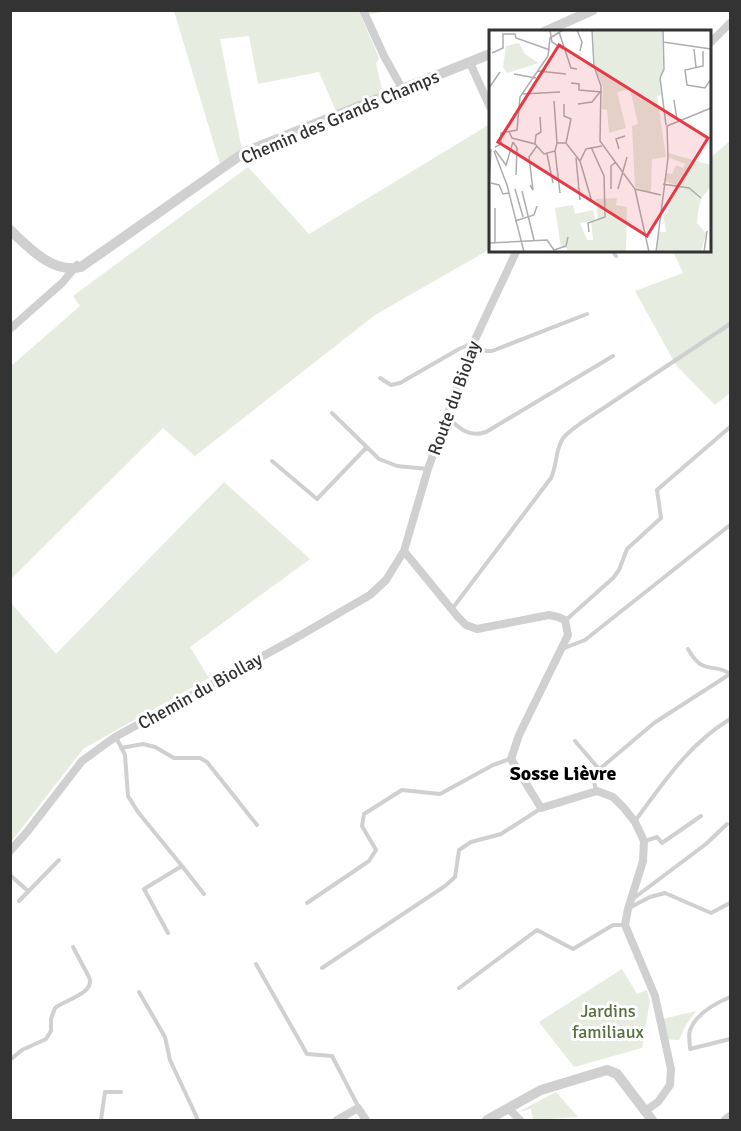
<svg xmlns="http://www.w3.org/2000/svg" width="741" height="1131" font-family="Signika,sans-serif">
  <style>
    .green { fill: #e6ecdf }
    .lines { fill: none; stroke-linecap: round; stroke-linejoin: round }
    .service { stroke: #d0d0d0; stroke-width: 4 }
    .minor { stroke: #d0d0d0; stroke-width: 8 }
    .tertiary { stroke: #d0d0d0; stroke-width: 10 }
    .labels { text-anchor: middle; stroke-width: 6; stroke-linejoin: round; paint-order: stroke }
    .street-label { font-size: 18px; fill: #333; stroke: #fff }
    .park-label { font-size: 18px; fill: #56703f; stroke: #fff }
    .neighbourhood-label { font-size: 20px; font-weight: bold; fill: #000; stroke: #fff }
    .inset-road { fill: none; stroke: #adadad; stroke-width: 1.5 }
    .view { fill: #e63946; fill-opacity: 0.15; stroke: #e63946; stroke-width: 3 }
    .inset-edge { fill: none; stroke: #333; stroke-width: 3 }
  </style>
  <rect width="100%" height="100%" fill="#fff"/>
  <path class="green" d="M174,11H387L361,16L379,58L376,64L383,93L336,111L319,72L258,84L249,36L220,39L242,150L220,164Z
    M490,124V249L375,315L195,456L163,428L11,579V366L80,306L73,296L248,167L309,234Z
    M730,141V393L715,405L676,365L635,291L683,273L673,251L710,250V158Z
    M224,482L310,559L190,647L209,678L83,749L11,842V603L56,654Z
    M622,969L637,994L647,990L650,1001L642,1048L574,1067L539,1022Z
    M696,1011L686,1025L679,1040L661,1039L658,1020Z
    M556,1092L578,1117L533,1120L531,1109L518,1112Z"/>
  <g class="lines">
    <path class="service" d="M612,250L616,256
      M380,378L391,385L400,383L459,349L473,343L486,351H492L587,314
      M332,413L379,459L397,466L428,469
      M447,417C459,428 469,438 486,432L613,356
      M272,461L317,499L367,447
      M452,609L551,478C557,466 555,452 562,440C566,433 575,428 581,423L730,324
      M566,620L613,578L619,570L627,549L661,518L657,490L730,427
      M562,649L585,640L730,525
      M688,649C692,655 695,662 702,665C712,670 720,666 730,674
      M116,737L125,755L128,796L138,812L182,866L144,889L168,933
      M575,741L599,769
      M121,748L143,744L155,747L174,758H200L207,762L257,825
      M596,790L593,778L595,773L654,723L730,674
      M635,821C664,782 688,745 730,719
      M645,841L657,837L662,843L701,816
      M182,866L204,894
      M10,875L28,891
      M634,898L706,844L727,824
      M19,901L59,860
      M307,903L369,861L376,850L362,826L364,814L402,790L440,794L493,765L510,759
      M631,907L650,897L665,893L711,913L730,903
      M256,964L307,1054L332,1056L358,1106
      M322,968L445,886L455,877L459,850L471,842L501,834L540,809
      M459,988L537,930L573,949L613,925H625
      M139,992L165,1037L170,1060L198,1120
      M730,997C716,1003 696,1014 690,1030C688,1035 690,1043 690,1049L730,1039
      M10,1060L22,1050L46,1039L51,1031V1019L55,1008C65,1000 96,993 89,977L73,947
      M101,1120L105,1092H121"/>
    <path class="minor" d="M363,10L384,56L403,90
      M710,43L730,23
      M470,63L490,107
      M10,329L62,283L77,265
      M404,551L458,617L466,625L477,629L549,615L558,617L565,620L568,635L519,735L511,759L541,808L597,791L613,797L624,808L635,822L644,841L643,861L628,909L625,925L655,996L671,1069L670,1085L658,1102L645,1111
      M10,851L27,832L82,761L115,737L294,639L370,595L386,580L404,551L428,469L471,348L517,250
      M508,1108L520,1120
      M337,1120L358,1108L366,1120"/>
    <path class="tertiary" d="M544,32L593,10
      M10,230C29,248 53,274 81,267L245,152L490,54
      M487,1120L541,1090L607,1070L617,1074L652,1120
      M726,1120L730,1117"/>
  </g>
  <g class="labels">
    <g class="street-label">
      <text transform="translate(340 117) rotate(-23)" y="6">Chemin des Grands Champs</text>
      <text transform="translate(454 398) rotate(-70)" y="6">Route du Biolay</text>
      <text transform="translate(200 691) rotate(-29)" y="6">Chemin du Biollay</text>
    </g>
    <g class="park-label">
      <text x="608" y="1017">Jardins<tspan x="608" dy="21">familiaux</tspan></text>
    </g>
    <g class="neighbourhood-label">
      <text x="563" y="780">Sosse Lièvre</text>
    </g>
  </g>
  <g transform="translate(489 30)">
    <rect width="222" height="222" fill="#fff"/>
    <path d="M104,0H173L174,40L170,49L172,65L168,66L177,127L163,129L162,163L146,157L143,96L149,94L141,59L128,62L137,98L120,103L118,80L113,79L114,57L106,37ZM30,13L36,24L50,33L18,43L14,37L17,16ZM179,123L222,135V156L212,169L209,182L208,193L217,203L212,222H168L169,202H177L174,184L178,183L187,155L175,151L177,143L183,144L187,135L194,138L196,134L179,127ZM128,168L127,175L138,177L137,222H78V218H72L66,178L84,175L86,184L104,180L106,190L91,193L98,210H104L102,192L109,191L107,169Z" fill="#e6ecdf"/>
    <path class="inset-road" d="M61,0L63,12L74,19M88,0L93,12L91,21M103,0L105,36L112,56L111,111L146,159L160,222M174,0L175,39L171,48L177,95M70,2L82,38L88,39M174,12L222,19M205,19L207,37M214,21V36L196,40L198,55L216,58L222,49M3,23L14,18V4H26L27,8L61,20M49,41L77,44M25,44L47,48M82,53L90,54V60L113,62M0,58L11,42M34,64L71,62M185,70L188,90M65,71L68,113M75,74V86L82,89L77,113M89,74L103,72L111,62M20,101L23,108L46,114L55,124L66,121L68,113H77L91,131L97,119L113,116M24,112L28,118L27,145M46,114L47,105L52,102L51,87M6,117L12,114V103L28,100L31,67L59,26L61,8L74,0M130,119L127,109L136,106M6,120L17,135L24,112M5,121L18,155L35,222M66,121L71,163M58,124L64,153M87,128L91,170M91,131L103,172M2,153L10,155L14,164L20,163M174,154L200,158L212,168M41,155L44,160L40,127L48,116M0,156L2,119M26,159L34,187M122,159V136L127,132M129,159L138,127M146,159L172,165M33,161L45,210M6,178V212M26,191L45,185L48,176M100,202L99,193L116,187L115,146L102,117M0,213L58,210L65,220L77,216L79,207M167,222L179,128L178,96L222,78M215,222L218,201"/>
    <path class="view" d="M70,15L219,108L158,206L9,112Z"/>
    <rect width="222" height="222" class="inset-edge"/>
  </g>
  <rect width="741" height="1131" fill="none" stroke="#333333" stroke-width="24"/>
</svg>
